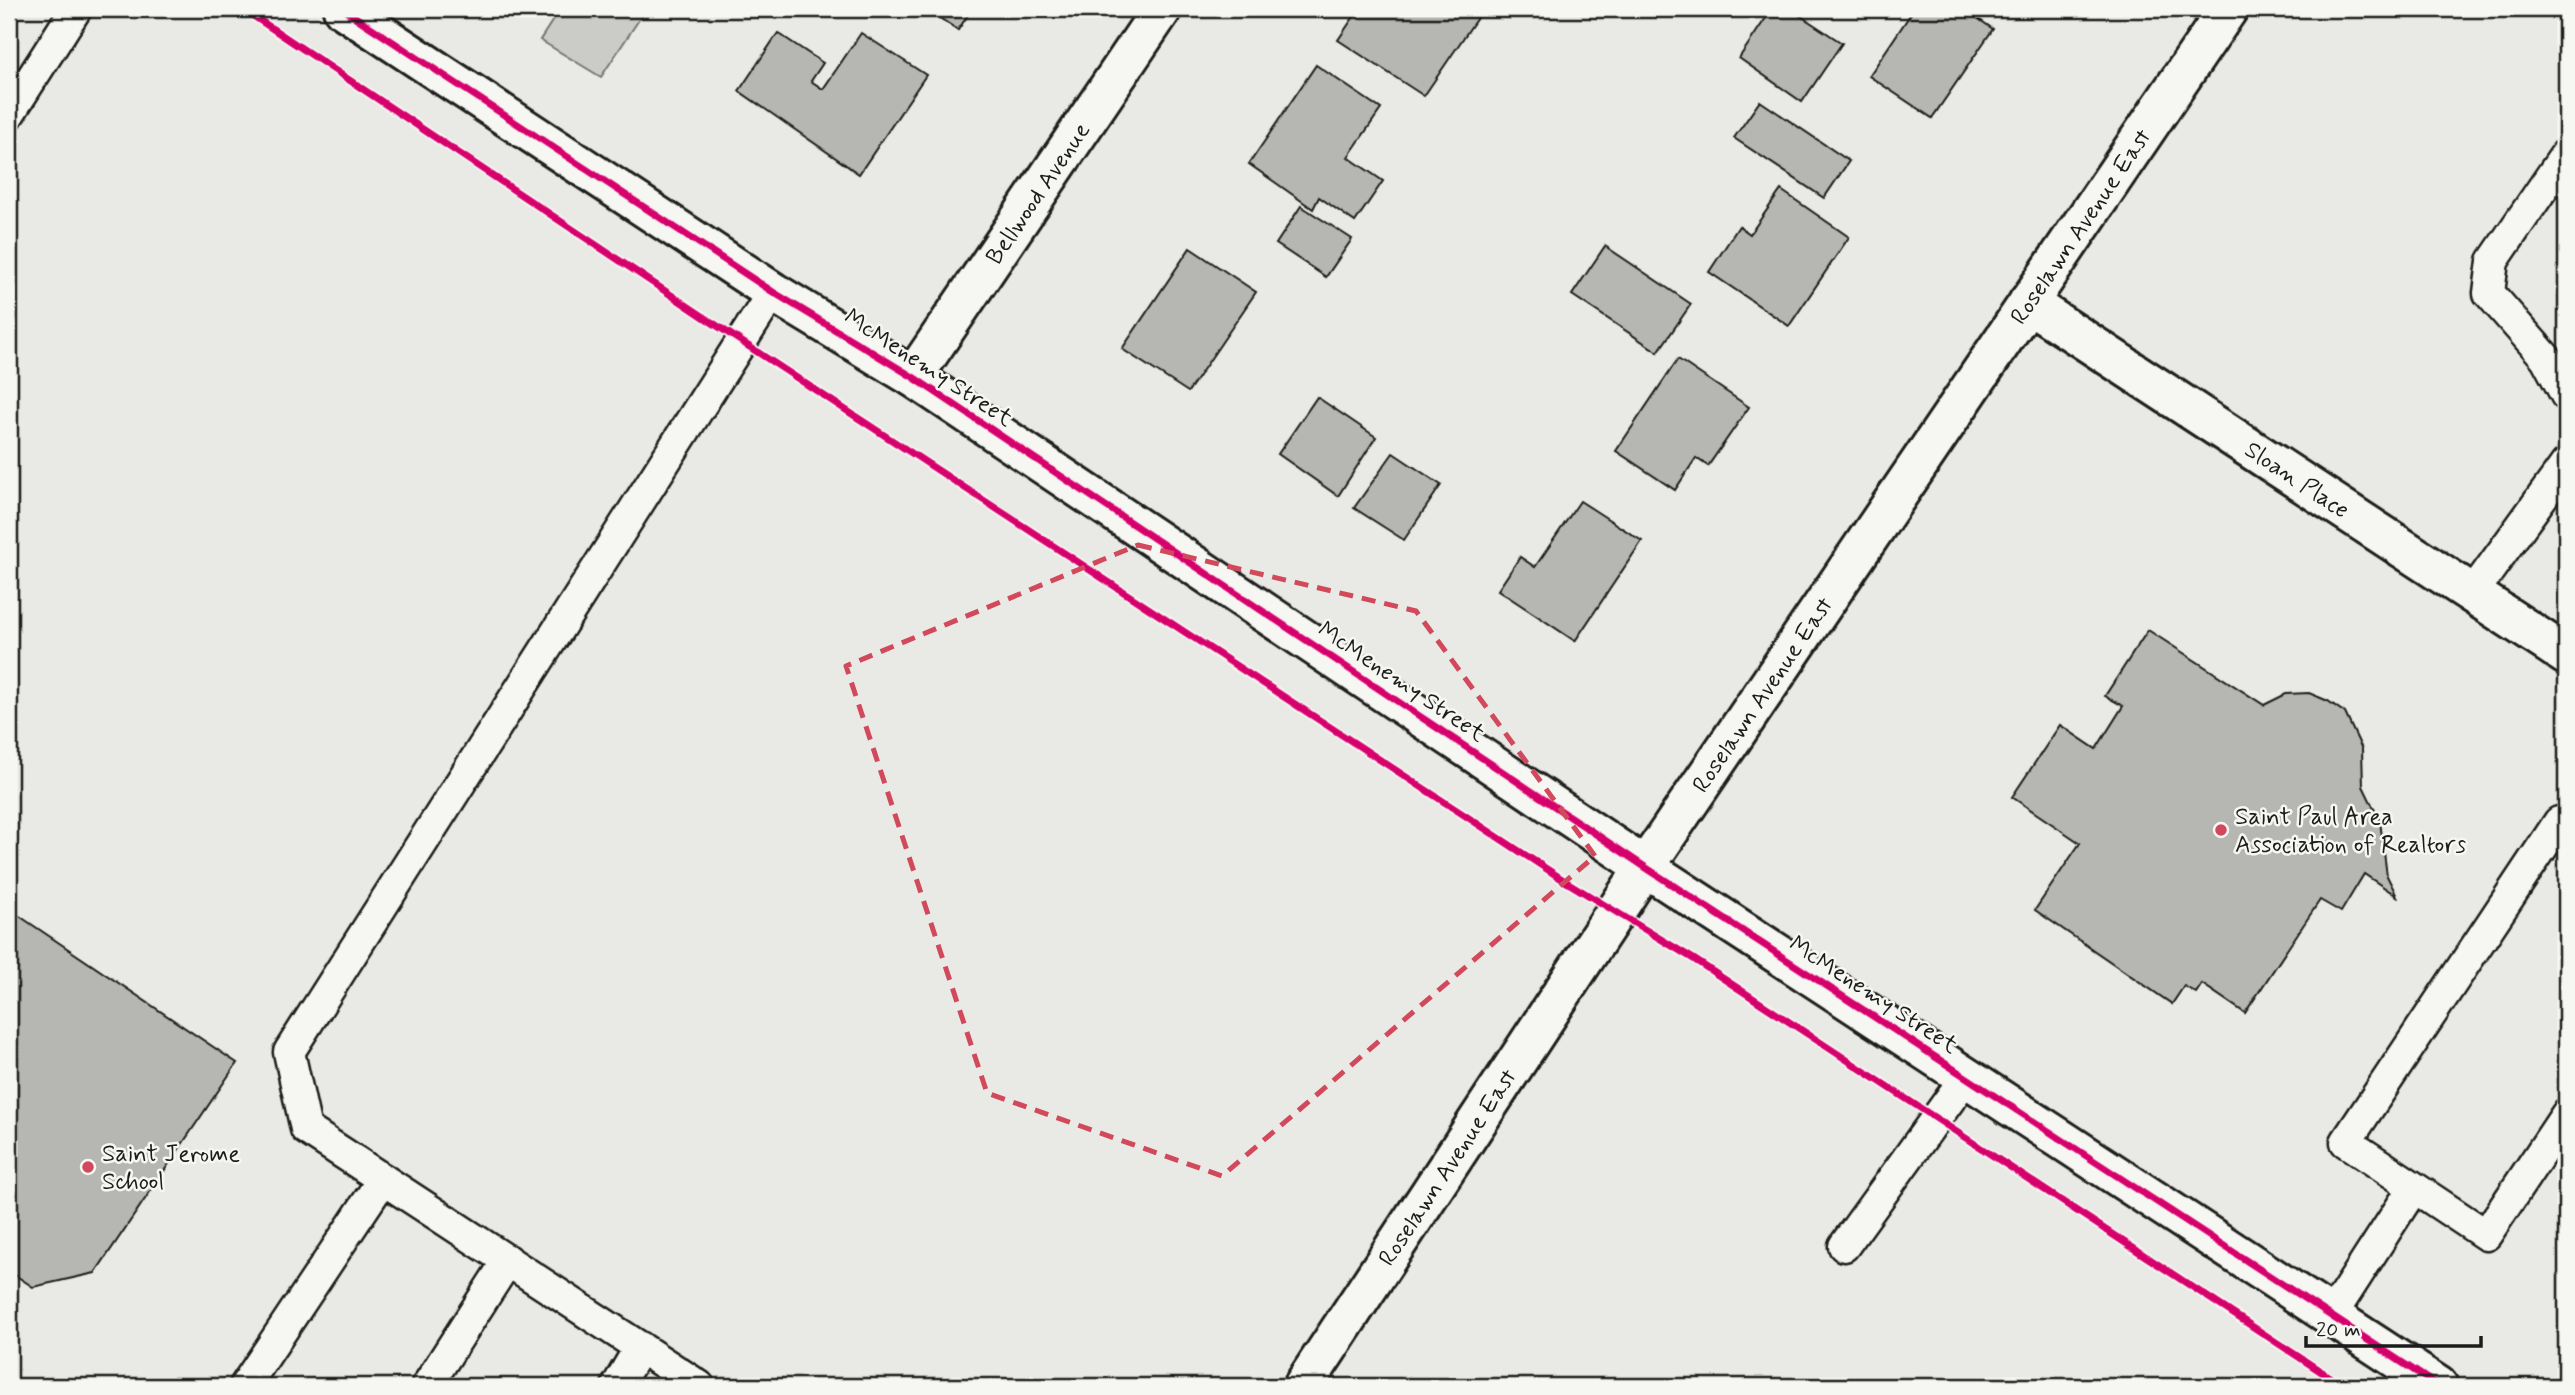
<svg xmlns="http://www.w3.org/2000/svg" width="2575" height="1395" font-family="Mynerve,sans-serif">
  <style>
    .green { fill: #cbcbc7; stroke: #747472; stroke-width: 2 }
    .building { fill: #b6b6b3; stroke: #1c1c1c; stroke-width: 2 }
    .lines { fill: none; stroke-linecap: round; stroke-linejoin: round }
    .service-casing { stroke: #1c1c1c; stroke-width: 35 }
    .minor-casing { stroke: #1c1c1c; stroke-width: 44 }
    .tertiary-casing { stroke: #1c1c1c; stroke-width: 44 }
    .service { stroke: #f6f6f2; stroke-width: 30 }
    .minor { stroke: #f6f6f2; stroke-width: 38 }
    .tertiary { stroke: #f6f6f2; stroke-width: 38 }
    .cycleway-casing { stroke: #f6f6f2; stroke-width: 11 }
    .cycleway { stroke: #d6006c; stroke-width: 7 }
    .marked { fill: none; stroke: #d1495b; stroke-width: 5; stroke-dasharray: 14 9; stroke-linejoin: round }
    .poi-dot { fill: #d1495b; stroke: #f6f6f2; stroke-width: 2.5 }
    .labels { text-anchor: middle; stroke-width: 5; stroke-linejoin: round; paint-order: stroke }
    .street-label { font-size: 24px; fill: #1c1c1c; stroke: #f6f6f2 }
    .poi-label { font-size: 24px; fill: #1c1c1c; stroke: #f6f6f2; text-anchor: start }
  </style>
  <rect width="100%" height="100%" fill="#e9e9e5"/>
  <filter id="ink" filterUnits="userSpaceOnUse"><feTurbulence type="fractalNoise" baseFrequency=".0143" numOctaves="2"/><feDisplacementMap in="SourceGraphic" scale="14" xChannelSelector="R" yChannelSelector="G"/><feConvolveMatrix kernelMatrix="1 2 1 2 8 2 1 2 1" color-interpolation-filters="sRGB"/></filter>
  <g filter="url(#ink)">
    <path class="green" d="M560,9H646L601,77L540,40Z"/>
    <path class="building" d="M926,9H972L958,30Z
      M1359,9H1483L1424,96L1338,40Z
      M1772,9H1790L1842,43L1802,102L1739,58Z
      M1914,9H1964L1993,29L1932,118L1869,76Z
      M778,33L823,63L811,81L823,89L861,33L926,75L859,174L739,91Z
      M1316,65L1381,109L1348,157L1383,181L1355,222L1319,197L1313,209L1249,164Z
      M1760,101L1849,161L1824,198L1734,138Z
      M1781,190L1849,237L1789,326L1709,272L1739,226L1750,234Z
      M1301,206L1352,239L1326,277L1276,244Z
      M1605,246L1691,304L1658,352L1572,295Z
      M1190,248L1256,292L1188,392L1122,349Z
      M1678,359L1749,407L1708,466L1696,458L1675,490L1616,451Z
      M1317,397L1376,437L1338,496L1278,454Z
      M1393,453L1441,485L1404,540L1354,508Z
      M1580,501L1642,541L1575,641L1498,590L1520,557L1535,567Z
      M2148,630L2264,705L2286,694L2309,693L2328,701L2345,713L2362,749L2363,786L2380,821L2387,876L2397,896L2364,874L2341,912L2320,900L2245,1013L2202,984L2196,993L2184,986L2172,1004L2035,910L2080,843L2012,797L2060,725L2096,749L2123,706L2105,696Z
      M9,909L237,1063L95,1273L33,1287L9,1271Z"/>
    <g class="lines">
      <g class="service-casing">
        <path id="service" d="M9,114L76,9
          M2566,154L2493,261L2489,293L2546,358L2566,395
          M2472,594L2566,464
          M2566,827L2559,822L2346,1142L2486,1235L2566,1115
          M1844,1246L1966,1077
          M2331,1316L2414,1187
          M245,1386L383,1179
          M427,1386L508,1260
          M617,1386L640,1347
          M699,1386L306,1129L289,1052L773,292"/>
      </g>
      <g class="minor-casing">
        <g id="minor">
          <path id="s1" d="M2028,303L2566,655"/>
          <path id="s2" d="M913,377L1162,9"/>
        </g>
      </g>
      <g class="tertiary-casing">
        <g id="tertiary">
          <path d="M343,9L773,292L913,377L1645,867L2438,1386"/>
          <path id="s3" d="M1303,1386L1645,867L2228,9"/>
        </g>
      </g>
      <use href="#service" class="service"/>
      <use href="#minor" class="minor"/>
      <use href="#tertiary" class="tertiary"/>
      <g class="cycleway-casing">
        <path id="cycleway" d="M243,9L713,323L1565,881L1692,958L2343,1386
          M343,9L773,292L913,377L1645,867L2438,1386"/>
      </g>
      <use href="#cycleway" class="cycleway"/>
    </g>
  </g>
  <path class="marked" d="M1138,545L1416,611L1595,856L1222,1176L987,1093L846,666Z"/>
  <g class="poi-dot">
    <circle cx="2221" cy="830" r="7"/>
    <circle cx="88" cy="1167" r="7"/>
  </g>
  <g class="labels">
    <g class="street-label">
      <text dy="8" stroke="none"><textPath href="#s2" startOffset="222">Bellwood Avenue</textPath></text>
      <text dy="8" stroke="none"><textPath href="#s3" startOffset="1396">Roselawn Avenue East</textPath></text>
      <text transform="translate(929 367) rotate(33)" y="8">McMenemy Street</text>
      <text dy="8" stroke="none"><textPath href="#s1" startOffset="322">Sloan Place</textPath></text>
      <text transform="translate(1402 681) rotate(34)" y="8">McMenemy Street</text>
      <text dy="8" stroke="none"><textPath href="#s3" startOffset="830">Roselawn Avenue East</textPath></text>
      <text transform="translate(1874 994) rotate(33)" y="8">McMenemy Street</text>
      <text dy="8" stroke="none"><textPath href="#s3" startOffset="262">Roselawn Avenue East</textPath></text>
    </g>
    <g class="poi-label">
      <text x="2235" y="824">Saint Paul Area<tspan x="2235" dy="28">Association of Realtors</tspan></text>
      <text x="102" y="1161">Saint Jerome<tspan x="102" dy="28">School</tspan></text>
    </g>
  </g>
  <rect width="2575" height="1395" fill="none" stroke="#f6f6f2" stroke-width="35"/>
  <rect x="18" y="18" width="2540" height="1360" fill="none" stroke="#1c1c1c" stroke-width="2.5" filter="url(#ink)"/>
  <path d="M2306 1336v10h175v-10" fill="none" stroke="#1c1c1c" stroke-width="3.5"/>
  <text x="2316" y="1336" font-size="21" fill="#1c1c1c" stroke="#f6f6f2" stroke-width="5" paint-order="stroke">20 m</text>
</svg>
